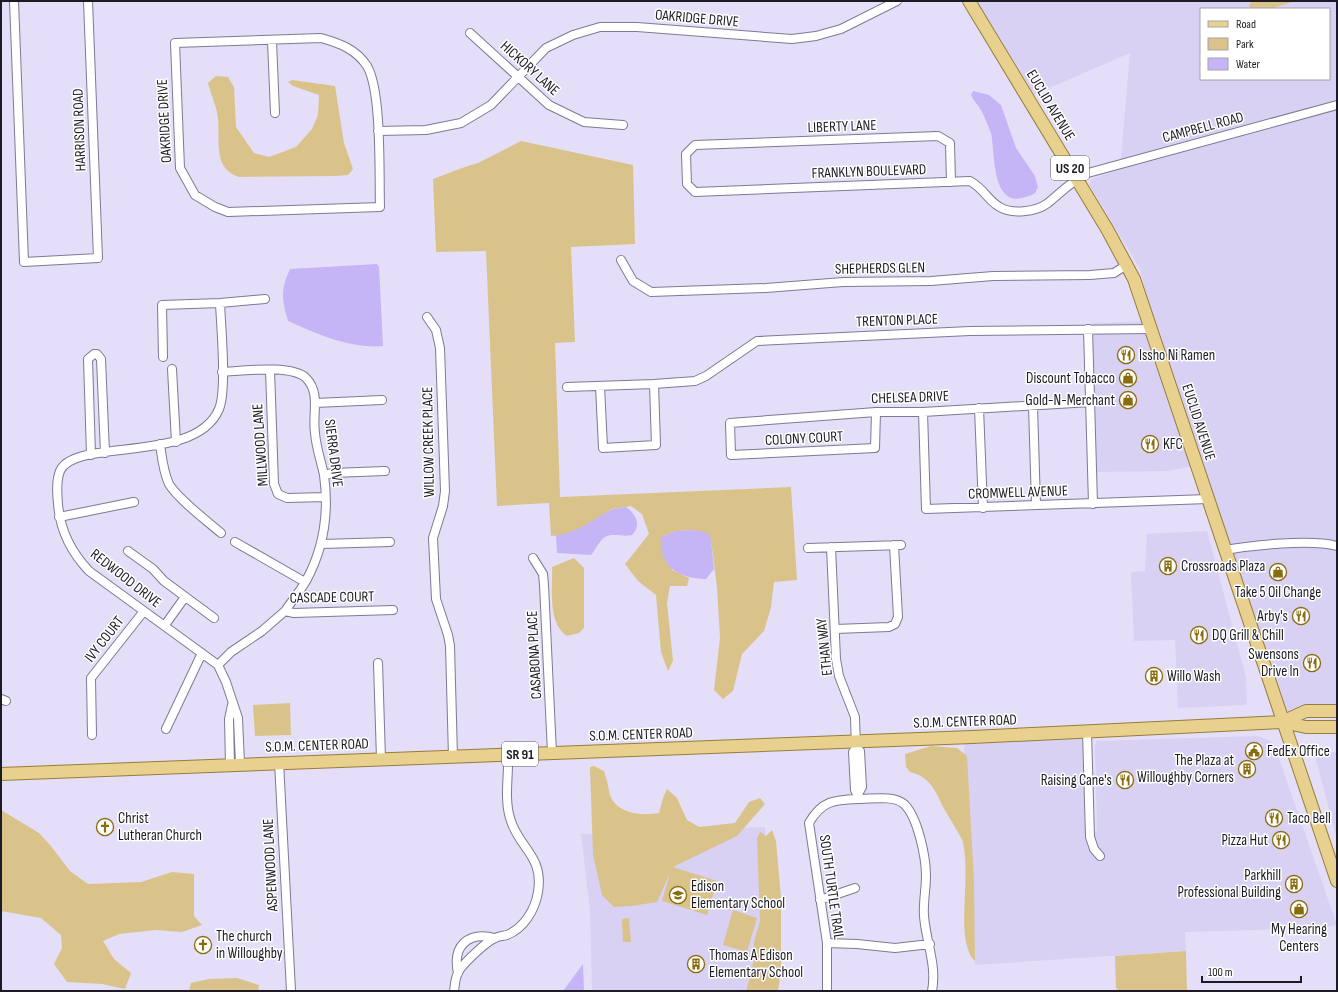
<svg xmlns="http://www.w3.org/2000/svg" width="1338" height="992" font-family="'Sofia Sans Condensed',sans-serif">
  <style>
    .built { fill: #d9d1f3 }
    .green { fill: #d9c38b }
    .water { fill: #c5b5f6 }
    .lines { fill: none; stroke-linecap: round; stroke-linejoin: round }
    .minor-casing { stroke: #7f7992; stroke-width: 10 }
    .primary-casing { stroke: #967d39; stroke-width: 14 }
    .minor { stroke: #fff; stroke-width: 8 }
    .primary { stroke: #e8d18f; stroke-width: 12 }
    .labels { text-anchor: middle; stroke-width: 3; stroke-linejoin: round; paint-order: stroke }
    .shield { fill: #fff; stroke: #605f65; stroke-width: 1 }
    .shield-label { font-size: 14px; font-weight: bold; fill: #1c1a23 }
    .street-label { font-size: 15px; fill: #1c1a23; stroke: #fff }
    .poi-label { font-size: 15px; fill: #1c1a23; stroke: #fff; text-anchor: start }
  </style>
  <rect width="100%" height="100%" fill="#e4def9"/>
  <path class="built" d="M974,1H1252L1249,5L1250,9H1201V79H1329V9H1270L1296,1H1337V709L1283,718L1149,307L1140,269L1089,184L1092,179L1120,169L1130,53L1031,96Z
    M1147,321L1194,466L1167,471L1097,472L1092,323Z
    M1207,531L1246,677L1247,705L1178,708L1175,640L1134,641L1131,572L1145,571L1147,534Z
    M1085,734L1088,832H1097L1095,746L1096,741L1258,736L1271,741L1275,747L1337,925L1322,928L1185,932L1186,951L975,965L964,741Z
    M1314,752H1337V840Z
    M765,827L771,991H592L590,910L581,834Z"/>
  <path class="green" d="M1252,1H1296L1270,9H1250L1249,5Z
    M216,76L228,77L234,87L236,127L254,153L269,157L296,147L312,129L318,115L319,95L293,86L288,82L292,80L335,86L344,143L353,169L348,175L336,176L239,177C213,169 220,141 218,119C217,107 211,95 208,83Z
    M521,141L633,165L635,244L571,247L575,342L555,343L560,497L791,487L797,580L774,582L771,607L764,631L742,654L733,691L723,699L714,690L720,638L717,587L711,540L695,530L676,531L661,537L672,570L689,578L687,586H670L667,603L673,661L668,671L661,652L656,595L638,581L625,564L649,534L642,514L631,506L612,509L584,527L563,535L551,536L549,503L497,506L486,251L436,252L433,179L462,168L478,163Z
    M574,558L584,568V628L579,633L567,636C547,623 553,588 552,567Z
    M290,703L291,735L255,736L253,705Z
    M931,746L957,748L967,756L974,881L975,961C969,957 966,943 965,936C962,905 969,873 963,842C962,838 947,814 943,807C936,791 929,776 910,772L906,767L905,754Z
    M594,766L604,771C607,779 608,787 610,795C617,814 642,816 659,813L663,798L667,789L677,798L687,820L699,827L735,823L749,802L760,798L765,804L737,836L673,867L717,881L707,915L662,901L670,873L657,902L631,906L614,907L602,895L593,855L590,767Z
    M1,810L39,833L50,845L70,871L88,884L141,882L172,872L194,874V916L202,925L182,932L156,930L119,934L103,941L114,959L131,973L125,989L102,984L67,982L54,964L62,948L61,935L41,918L1,911Z
    M772,830L776,841L781,898V971L778,991H746L753,964L754,942L760,921L757,838L760,832L766,836Z
    M733,910L757,918L747,952L723,945Z
    M629,918L631,942H623L622,919Z
    M1186,951L1187,991H1119L1116,988L1115,956Z
    M237,978L259,985L258,991H189L191,983L209,979Z"/>
  <path class="water" d="M973,91L989,95L1001,105L1016,148L1035,176L1038,188C1036,189 1036,190 1036,192C1034,195 1026,197 1022,198C991,206 995,149 991,133C988,126 985,117 981,110C978,105 973,100 971,95Z
    M377,264L379,267L383,346C351,349 317,334 288,321C282,299 280,291 290,269Z
    M626,507C636,514 642,525 632,535C621,538 608,530 600,542C596,546 595,551 591,555L557,553L556,535C577,534 593,519 611,510C615,508 621,508 626,507Z
    M695,530L708,533L711,540L714,569L706,579C678,578 659,568 661,537L676,531Z
    M583,964L584,991H563Z"/>
  <g class="lines">
    <g class="minor-casing">
      <path id="minor" d="M14,1L24,262L98,258L88,1
        M470,33L549,105L584,122L623,125
        M321,38C339,43 356,49 367,66C382,91 379,175 380,207L228,212L215,207L195,195L180,168L175,43Z
        M272,41L275,113
        M378,131L426,130L461,123L491,105L546,48L573,35L600,27H637L792,39L816,36L841,29L897,1
        M951,182L950,143L938,136L695,145L686,154L687,184L695,192L970,181C984,189 987,199 998,206C1011,215 1036,212 1048,203C1063,191 1070,182 1088,173L1337,105
        M621,260L633,281L651,292L766,288L843,282L931,281L993,276L1090,275L1114,273L1128,264
        M220,303C221,327 227,390 219,409C196,465 74,437 60,471C56,481 57,493 58,504C60,530 71,552 89,571L218,665L226,682L238,718L240,764
        M427,317L436,330L440,348L445,491L443,506L433,538L436,599L448,635L450,646L453,757
        M1088,329L1093,504
        M163,357L162,305L220,303L265,299
        M172,369L176,442
        M270,370L274,484L278,494L287,498L325,497
        M222,372C242,371 292,364 306,378C321,393 312,414 315,433C316,447 321,461 324,475C329,511 324,548 306,581C300,591 292,601 285,611
        M654,384L695,381L706,376L757,341L970,331L1152,329
        M567,387L654,384L656,445L603,448L600,386
        M315,403L382,400
        M1033,406L1036,505
        M979,408L983,508
        M876,412L875,448L731,455L730,423L876,412H923L1091,402
        M923,412L926,509L1208,499
        M160,444C162,458 163,471 169,484C178,499 207,521 221,533
        M91,455L88,359L94,354H97L101,359L105,453
        M324,475L333,473L385,471
        M59,517L134,502
        M235,542L305,582
        M321,544L390,542
        M831,547L836,659L839,676L855,717L856,748L853,752L855,790L859,799C872,799 894,795 904,804C918,817 926,858 926,876C926,889 923,903 924,916C926,942 937,965 932,991
        M808,548L901,545
        M1225,550C1253,545 1311,539 1337,546
        M128,551L153,569L164,581L214,618
        M533,558L543,574L544,585L552,753
        M165,625L185,597
        M835,629L889,627L895,624L898,617L894,545
        M378,663L381,759
        M218,665L231,652L262,631L285,611L294,613L393,610
        M1,699L6,701
        M166,729L202,653
        M1087,731L1090,837L1094,849L1100,856
        M92,735L91,678L144,611
        M856,748L860,751L862,787L858,794
        M279,762L291,991
        M230,765L229,719L232,705
        M820,900L855,888
        M827,943L857,944L895,948L930,944
        M458,973C452,946 468,931 495,938
        M454,991C455,985 455,978 458,973C461,965 487,941 495,938C499,936 503,936 507,935C524,928 535,910 538,892C544,855 518,848 510,818C504,798 509,775 508,754
        M827,991V943L809,823C822,800 835,800 859,799"/>
    </g>
    <g class="primary-casing">
      <path id="primary" d="M969,1L1107,229L1134,279L1337,881
        M1282,722L1306,711H1337
        M1,774L972,737L1282,722L1306,727H1337"/>
    </g>
    <use href="#minor" class="minor"/>
    <use href="#primary" class="primary"/>
  </g>
  <defs>
    <g id="restaurant-ring" transform="scale(0.9)"><circle r="9.5" fill="#fff" stroke="#8a6c0d" stroke-width="1.5"/><path d="M-5-6h1v4h1v-4h1v4h1v-4h1v5L-1.5 .5V6h-2V.5L-5-1ZM5-6V6H3V1.5H1.5Q1.5-4 5-6Z" fill="#8a6c0d"/></g>
    <g id="shop-ring" transform="scale(0.9)"><circle r="9.5" fill="#fff" stroke="#8a6c0d" stroke-width="1.5"/><path d="M-5-2.5h2.3a2.7 3.5 0 0 1 5.4 0H5L5.5 6h-11ZM-1.5-2.5h3a1.5 2.3 0 0 0-3 0Z" fill="#8a6c0d"/></g>
    <g id="building-ring" transform="scale(0.9)"><circle r="9.5" fill="#fff" stroke="#8a6c0d" stroke-width="1.5"/><path d="M-4-6H4V6H1V3H-1V6H-4ZM-2.5-4.3h1.7v1.8h-1.7ZM.8-4.3h1.7v1.8H.8ZM-2.5-1h1.7V.8h-1.7ZM.8-1h1.7V.8H.8Z" fill="#8a6c0d"/></g>
    <g id="civic-ring" transform="scale(0.9)"><circle r="9.5" fill="#fff" stroke="#8a6c0d" stroke-width="1.5"/><path d="M-.6-6.5H3V-4.5H.6V-3L4-1V1h2V6H-6V1h2V-1L-.6-3ZM-1.2 2.5V6h2.4V2.5Z" fill="#8a6c0d"/></g>
    <g id="church-ring" transform="scale(0.9)"><circle r="9.5" fill="#fff" stroke="#8a6c0d" stroke-width="1.5"/><path d="M-1.2-6h2.4v3.5h3.3v2.4h-3.3V6h-2.4V-.1h-3.3v-2.4h3.3Z" fill="#8a6c0d"/></g>
    <g id="school-ring" transform="scale(0.9)"><circle r="9.5" fill="#fff" stroke="#8a6c0d" stroke-width="1.5"/><path d="M0-5L7-2L0 1L-7-2ZM-4 1L0 2.5L4 1V4Q0 6-4 4Z" fill="#8a6c0d"/></g>
  </defs>
  <g fill-rule="evenodd">
    <use href="#restaurant-ring" x="1126" y="355"/>
    <use href="#shop-ring" x="1128" y="378"/>
    <use href="#shop-ring" x="1128" y="400"/>
    <use href="#restaurant-ring" x="1150" y="444"/>
    <use href="#building-ring" x="1168" y="566"/>
    <use href="#shop-ring" x="1278" y="572"/>
    <use href="#restaurant-ring" x="1301" y="616"/>
    <use href="#restaurant-ring" x="1199" y="635"/>
    <use href="#restaurant-ring" x="1312" y="663"/>
    <use href="#building-ring" x="1154" y="676"/>
    <use href="#civic-ring" x="1254" y="751"/>
    <use href="#building-ring" x="1247" y="769"/>
    <use href="#restaurant-ring" x="1125" y="780"/>
    <use href="#restaurant-ring" x="1274" y="818"/>
    <use href="#church-ring" x="105" y="827"/>
    <use href="#restaurant-ring" x="1281" y="840"/>
    <use href="#building-ring" x="1294" y="884"/>
    <use href="#school-ring" x="678" y="895"/>
    <use href="#shop-ring" x="1299" y="909"/>
    <use href="#church-ring" x="203" y="945"/>
    <use href="#building-ring" x="696" y="964"/>
  </g>
  <g class="labels">
    <g class="shield">
      <rect x="1051" y="156" width="38" height="24" rx="3"/>
      <rect x="502" y="742" width="36" height="24" rx="3"/>
    </g>
    <g class="shield-label">
      <text x="1070" y="173">US 20</text>
      <text x="520" y="759">SR 91</text>
    </g>
    <g class="street-label">
      <text transform="translate(697 18) rotate(5)" y="5">OAKRIDGE DRIVE</text>
      <text transform="translate(530 68) rotate(42)" y="5">HICKORY LANE</text>
      <text transform="translate(1051 105) rotate(59)" y="5">EUCLID AVENUE</text>
      <text transform="translate(164 121) rotate(-93)" y="5">OAKRIDGE DRIVE</text>
      <text transform="translate(842 126) rotate(-2)" y="5">LIBERTY LANE</text>
      <text transform="translate(1203 127) rotate(-15)" y="5">CAMPBELL ROAD</text>
      <text transform="translate(79 130) rotate(-92)" y="5">HARRISON ROAD</text>
      <text transform="translate(869 171) rotate(-2)" y="5">FRANKLYN BOULEVARD</text>
      <text transform="translate(880 268) rotate(-1)" y="5">SHEPHERDS GLEN</text>
      <text transform="translate(897 320) rotate(-2)" y="5">TRENTON PLACE</text>
      <text transform="translate(910 397) rotate(-2)" y="5">CHELSEA DRIVE</text>
      <text transform="translate(1199 422) rotate(72)" y="5">EUCLID AVENUE</text>
      <text transform="translate(804 438) rotate(-3)" y="5">COLONY COURT</text>
      <text transform="translate(428 442) rotate(-91)" y="5">WILLOW CREEK PLACE</text>
      <text transform="translate(260 445) rotate(-94)" y="5">MILLWOOD LANE</text>
      <text transform="translate(334 453) rotate(83)" y="5">SIERRA DRIVE</text>
      <text transform="translate(1018 492) rotate(-2)" y="5">CROMWELL AVENUE</text>
      <text transform="translate(126 578) rotate(38)" y="5">REDWOOD DRIVE</text>
      <text transform="translate(332 597) rotate(-1)" y="5">CASCADE COURT</text>
      <text transform="translate(104 639) rotate(-52)" y="5">IVY COURT</text>
      <text transform="translate(824 647) rotate(-96)" y="5">ETHAN WAY</text>
      <text transform="translate(534 655) rotate(-93)" y="5">CASABONA PLACE</text>
      <text transform="translate(965 721) rotate(-2)" y="5">S.O.M. CENTER ROAD</text>
      <text transform="translate(641 734) rotate(-2)" y="5">S.O.M. CENTER ROAD</text>
      <text transform="translate(317 745) rotate(-2)" y="5">S.O.M. CENTER ROAD</text>
      <text transform="translate(270 865) rotate(-93)" y="5">ASPENWOOD LANE</text>
      <text transform="translate(832 887) rotate(82)" y="5">SOUTH TURTLE TRAIL</text>
    </g>
    <g class="poi-label">
      <text x="1139" y="360">Issho Ni Ramen</text>
      <text x="1115" y="383" text-anchor="end">Discount Tobacco</text>
      <text x="1115" y="405" text-anchor="end">Gold-N-Merchant</text>
      <text x="1163" y="449">KFC</text>
      <text x="1181" y="571">Crossroads Plaza</text>
      <text x="1278" y="597" text-anchor="middle">Take 5 Oil Change</text>
      <text x="1288" y="621" text-anchor="end">Arby's</text>
      <text x="1212" y="640">DQ Grill &amp; Chill</text>
      <text x="1299" y="659" text-anchor="end">Swensons<tspan x="1299" dy="17">Drive In</tspan></text>
      <text x="1167" y="681">Willo Wash</text>
      <text x="1267" y="756">FedEx Office</text>
      <text x="1234" y="765" text-anchor="end">The Plaza at<tspan x="1234" dy="17">Willoughby Corners</tspan></text>
      <text x="1112" y="785" text-anchor="end">Raising Cane's</text>
      <text x="118" y="823">Christ<tspan x="118" dy="17">Lutheran Church</tspan></text>
      <text x="1287" y="823">Taco Bell</text>
      <text x="1268" y="845" text-anchor="end">Pizza Hut</text>
      <text x="1281" y="880" text-anchor="end">Parkhill<tspan x="1281" dy="17">Professional Building</tspan></text>
      <text x="691" y="891">Edison<tspan x="691" dy="17">Elementary School</tspan></text>
      <text x="1299" y="934" text-anchor="middle">My Hearing<tspan x="1299" dy="17">Centers</tspan></text>
      <text x="216" y="941">The church<tspan x="216" dy="17">in Willoughby</tspan></text>
      <text x="709" y="960">Thomas A Edison<tspan x="709" dy="17">Elementary School</tspan></text>
    </g>
  </g>
  <rect width="1338" height="992" fill="none" stroke="#1c1a23" stroke-width="4"/>
  <rect x="1200" y="8" width="130" height="72" fill="#ffffff" stroke="#a4a3a7"/>
  <rect x="1208" y="21" width="20" height="6" fill="#e8d18f" stroke="#a4a3a7"/>
  <text x="1236" y="28" font-size="12" fill="#1c1a23">Road</text>
  <rect x="1208" y="38" width="20" height="12" fill="#d9c38b" stroke="#a4a3a7"/>
  <text x="1236" y="48" font-size="12" fill="#1c1a23">Park</text>
  <rect x="1208" y="58" width="20" height="12" fill="#c5b5f6" stroke="#a4a3a7"/>
  <text x="1236" y="68" font-size="12" fill="#1c1a23">Water</text>
  <path d="M1202 976v6h99v-6" fill="none" stroke="#1c1a23" stroke-width="2"/>
  <text x="1208" y="976" font-size="12" fill="#1c1a23" stroke="#ffffff" stroke-width="3" paint-order="stroke">100 m</text>
</svg>
